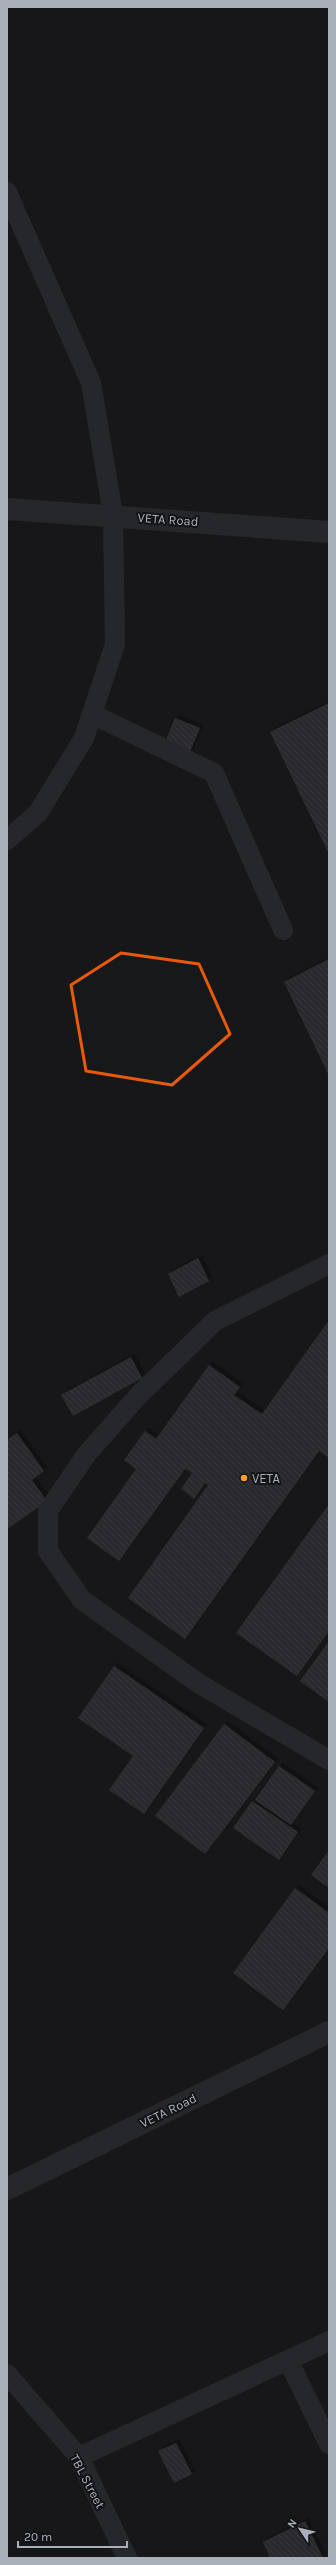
<svg xmlns="http://www.w3.org/2000/svg" width="336" height="2565" font-family="Karla,sans-serif">
  <style>
    .building { fill: url(#building-back-hatch); filter: url(#shadow) }
    .lines { fill: none; stroke-linecap: round; stroke-linejoin: round }
    .service { stroke: #383a3f; stroke-width: 20 }
    .minor { stroke: #383a3f; stroke-width: 22 }
    .marked { fill: none; stroke: #e8590c; stroke-width: 3; stroke-linejoin: round }
    .poi-dot { fill: #fd9f2c; stroke: #121315; stroke-width: 1.5 }
    .labels { text-anchor: middle; stroke-width: 4; stroke-linejoin: round; paint-order: stroke }
    .street-label { font-size: 13px; fill: #a9b0ba; stroke: #121315 }
    .poi-label { font-size: 13px; fill: #a9b0ba; stroke: #121315; text-anchor: start }
  </style>
  <defs>
    <pattern id="building-back-hatch" width="6" height="6" patternUnits="userSpaceOnUse"><rect width="6" height="6" fill="#414347"/><path d="M-1 5l2 2M0 0l6 6M5-1l2 2" fill="none" stroke="#5a5c5f"/></pattern>
    <filter id="shadow"><feDropShadow dx="3.5" dy="-3.5" stdDeviation="0" flood-color="#0009"/></filter>
  </defs>
  <rect width="100%" height="100%" fill="#17181a"/>
  <path class="building" d="M329,703V854L270,732Z
    M175,718L200,728L189,754L164,745Z
    M329,959V1076L284,982Z
    M198,1258L209,1281L179,1297L168,1274Z
    M329,1320V1458L319,1451L185,1639L128,1598L208,1485L205,1483L194,1499L181,1489L192,1473L185,1469L119,1561L87,1538L136,1469L124,1460L145,1431L156,1439L209,1365L240,1387L234,1395L262,1414Z
    M131,1357L142,1378L73,1416L61,1395Z
    M17,1433L44,1471L32,1480L47,1501L9,1528L7,1525V1440Z
    M329,1504V1631L297,1676L236,1633Z
    M329,1641V1702L300,1681Z
    M114,1666L204,1728L144,1814L109,1790L133,1756L78,1718Z
    M224,1724L275,1762L205,1854L155,1816Z
    M279,1766L315,1791L291,1825L255,1800Z
    M252,1801L298,1832L279,1860L233,1828Z
    M329,1850V1888L311,1875Z
    M295,1888L329,1913V1948L283,2010L233,1973Z
    M176,2443L192,2474L174,2483L158,2451Z
    M305,2521L323,2558H270L263,2542Z"/>
  <g class="lines">
    <path class="service" d="M7,192L91,383L113,515L115,644L84,738L38,813L7,840
      M92,714L214,773L283,930
      M329,1264L215,1321L138,1396L86,1455L48,1511V1551L82,1600L198,1683L329,1760
      M288,2360L329,2444
      M7,2374L79,2457L127,2558
      M79,2457L329,2341"/>
    <path class="minor" d="M7,509L329,532
      M7,2189L329,2032"/>
  </g>
  <path d="M0 0H336V2565H0ZM121,953L199,964L230,1034L172,1085L86,1071L71,985Z" fill="#17181a" fill-opacity=".55" fill-rule="evenodd"/>
  <path class="marked" d="M121,953L199,964L230,1034L172,1085L86,1071L71,985Z"/>
  <circle class="poi-dot" cx="244" cy="1478" r="4"/>
  <g class="labels">
    <g class="street-label">
      <text transform="translate(168 519) rotate(4)" y="5">VETA Road</text>
      <text transform="translate(168 2110) rotate(-26)" y="5">VETA Road</text>
      <text transform="translate(88 2481) rotate(62)" y="5">TBL Street</text>
    </g>
    <g class="poi-label">
      <text x="252" y="1483">VETA</text>
    </g>
  </g>
  <rect width="336" height="2565" fill="none" stroke="#a9b0ba" stroke-width="16"/>
  <g transform="translate(300 2529) rotate(305)" stroke="#121315" stroke-width="3" paint-order="stroke">
  <path d="M0-3L7 15L0 10L-7 15Z" fill="#a9b0ba"/>
  <text y="-6" font-size="11" font-weight="bold" text-anchor="middle" fill="#a9b0ba">N</text>
  </g>
  <path d="M18 2541v6h109v-6" fill="none" stroke="#a9b0ba" stroke-width="2"/>
  <text x="24" y="2541" font-size="12" fill="#a9b0ba" stroke="#121315" stroke-width="3" paint-order="stroke">20 m</text>
</svg>
